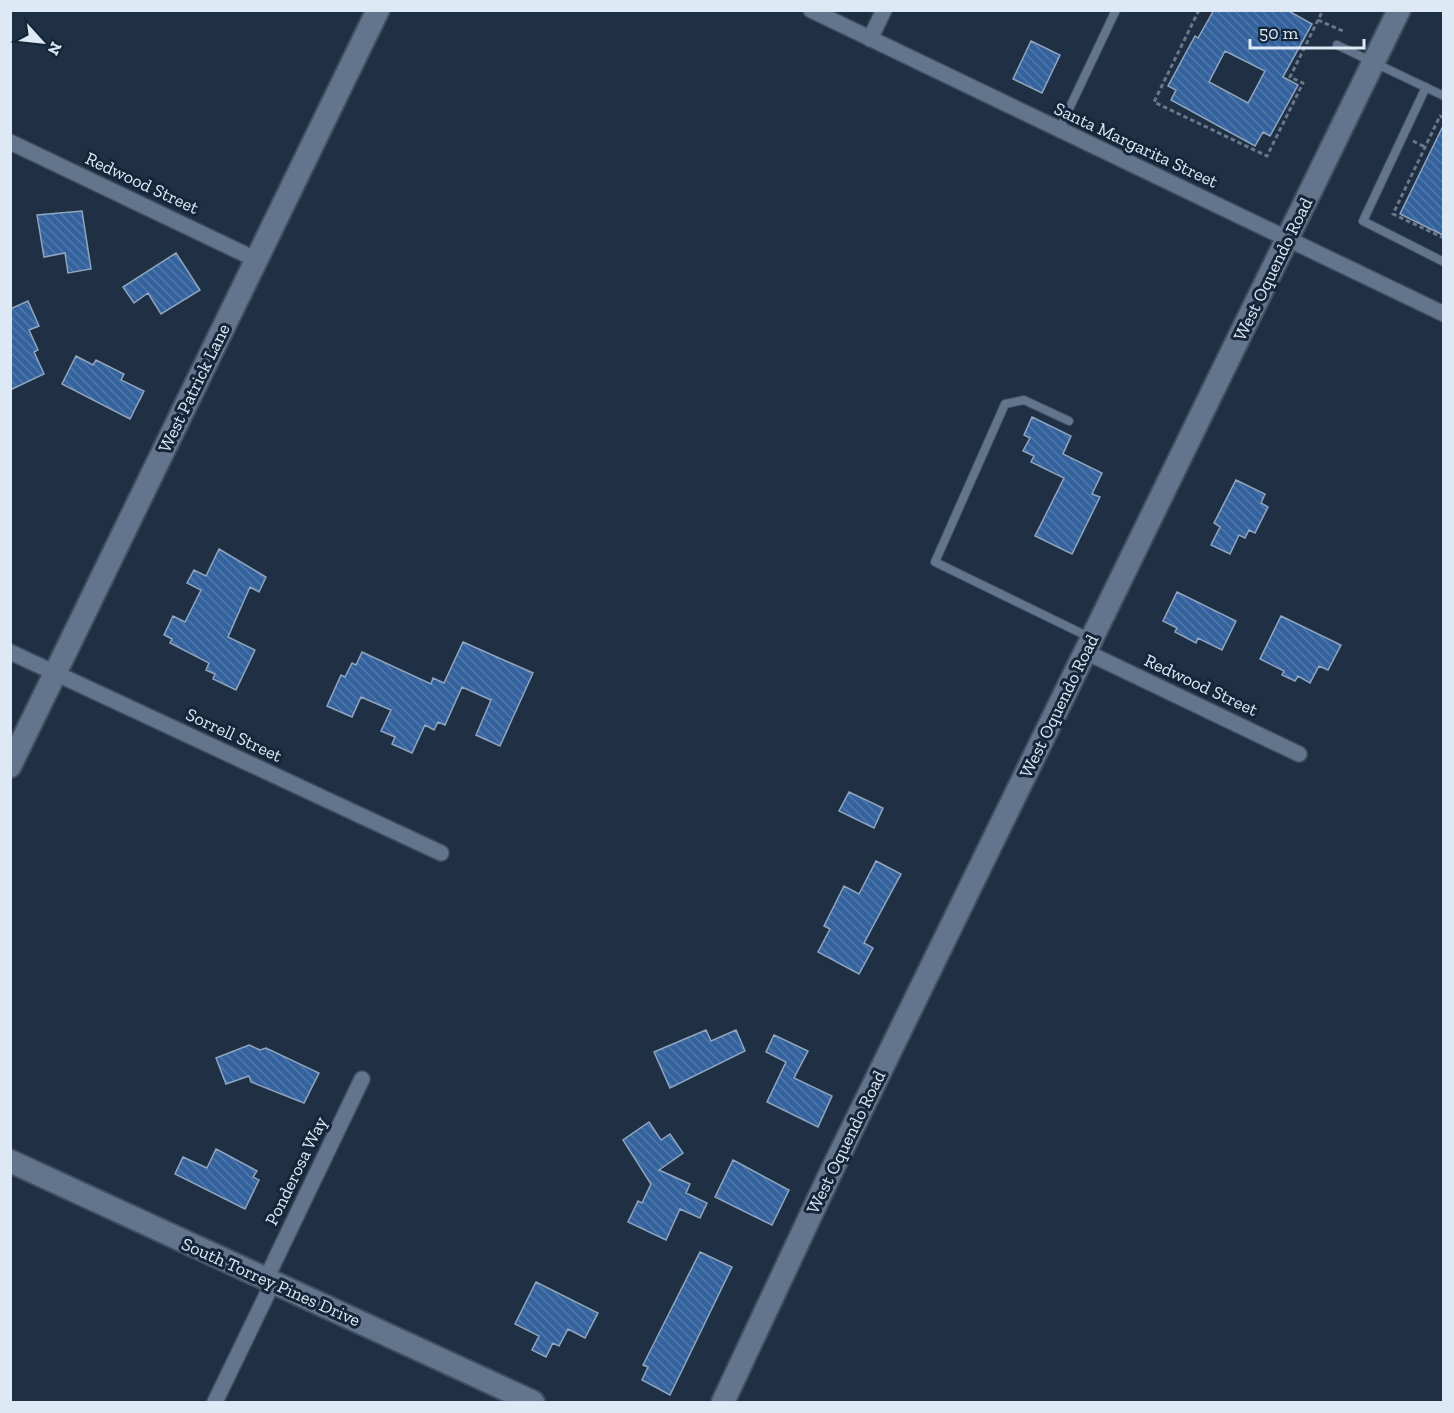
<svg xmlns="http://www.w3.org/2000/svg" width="1454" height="1413" font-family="'Zilla Slab',serif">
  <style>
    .building { fill: url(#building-back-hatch); stroke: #91a5bf; stroke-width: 1.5; fill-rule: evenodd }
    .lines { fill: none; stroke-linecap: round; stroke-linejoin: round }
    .lane-casing { stroke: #404e5f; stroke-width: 10 }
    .street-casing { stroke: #404e5f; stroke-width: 18 }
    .secondary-casing { stroke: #404e5f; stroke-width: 26 }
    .path { stroke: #697889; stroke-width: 3; stroke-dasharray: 4.5 3; stroke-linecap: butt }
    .lane { stroke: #63758d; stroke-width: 8 }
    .street { stroke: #63758d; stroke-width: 15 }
    .secondary { stroke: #63758d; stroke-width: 22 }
    .labels { text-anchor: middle; stroke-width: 6; stroke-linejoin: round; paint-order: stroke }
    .street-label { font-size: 18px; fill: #dee9f6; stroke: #16263a }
  </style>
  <defs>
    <pattern id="building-back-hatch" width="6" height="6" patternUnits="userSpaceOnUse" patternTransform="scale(1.5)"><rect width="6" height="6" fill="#33629d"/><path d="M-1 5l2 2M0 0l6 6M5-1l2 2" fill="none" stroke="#5078ab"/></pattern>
  </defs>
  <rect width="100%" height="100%" fill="#1f3044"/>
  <path class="building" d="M1214,10H1287L1312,24L1283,77L1298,85L1270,136L1263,132L1255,146L1171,100L1176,90L1168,86L1195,36L1198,38ZM1225,51L1265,71L1248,103L1209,82Z
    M1031,41L1060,55L1042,93L1013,79Z
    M1443,126V235L1400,214Z
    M82,211L91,269L68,273L65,253L44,257L37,215Z
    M176,253L200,290L161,314L148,293L134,303L123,287Z
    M28,301L39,326L29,330L38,350L34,352L44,374L10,390V309Z
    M76,356L93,365L96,360L124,374L121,380L144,391L130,419L62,384Z
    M1032,417L1071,436L1063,454L1102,473L1092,494L1100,497L1072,554L1035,536L1064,478L1031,462L1034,456L1023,451L1030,438L1024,435Z
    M1236,480L1265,494L1261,503L1268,507L1255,533L1249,530L1245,538L1239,535L1230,554L1211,545L1220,527L1214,523Z
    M219,549L266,577L259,592L250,587L228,637L255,650L236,690L213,679L215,674L206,670L209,663L170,643L172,639L164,635L173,616L185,622L201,590L187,583L194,570L206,576Z
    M1177,592L1236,621L1222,650L1198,638L1196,643L1175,632L1177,628L1163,621Z
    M1281,616L1341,645L1328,670L1319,666L1310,683L1298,676L1295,681L1282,675L1284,671L1260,659Z
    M463,642L533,673L500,746L476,735L491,700L462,687L445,725L438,722L434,730L425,725L412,753L392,744L395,737L381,731L391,710L361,697L352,717L327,706L341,675L345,677L352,663L356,665L362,652L431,684L433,678L444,683Z
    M849,792L883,808L874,828L839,811Z
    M876,861L901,874L864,943L873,948L859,974L818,952L830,929L824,926L844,886L859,894Z
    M706,1030L711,1041L736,1030L745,1051L670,1088L654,1052Z
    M774,1035L808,1051L794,1078L832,1096L818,1127L767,1102L786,1062L766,1052Z
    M249,1045L260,1050L266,1048L319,1073L304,1103L251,1082L249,1076L226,1084L216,1058Z
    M649,1122L661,1140L670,1134L683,1153L659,1170L690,1184L686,1193L707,1203L700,1218L680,1209L666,1240L628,1222L638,1201L642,1203L651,1184L623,1140Z
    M216,1149L257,1171L253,1177L259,1180L245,1209L175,1174L183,1157L207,1168Z
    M733,1160L789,1190L772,1225L715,1197Z
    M700,1252L732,1267L670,1395L642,1380L648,1367L643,1365Z
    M536,1282L598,1313L585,1338L568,1329L559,1346L553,1343L546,1357L532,1350L539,1336L515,1324Z"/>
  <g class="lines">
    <g class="lane-casing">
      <path id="lane" d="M1337,45L1444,96
        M1426,87L1363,221L1444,262
        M1059,130L1116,10
        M1069,421L1024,400L1005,404L935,562L1091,638"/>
    </g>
    <g class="street-casing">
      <path id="street" d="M811,10L1444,314
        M870,39L884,10
        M10,142L257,260
        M10,652L441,853
        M1086,652L1299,754
        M266,1279L362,1079
        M215,1402L273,1282"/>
    </g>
    <g class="secondary-casing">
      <path id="secondary" d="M10,766L378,10
        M10,1161L533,1402
        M723,1402L832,1170L1399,10"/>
    </g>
    <path class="path" d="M1199,10L1154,102L1267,156L1303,83L1290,77L1323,10
      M1318,20L1343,31
      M1444,118L1440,116L1393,214L1444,238
      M1413,141L1425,147"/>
    <use href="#lane" class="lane"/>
    <use href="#street" class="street"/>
    <use href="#secondary" class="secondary"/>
  </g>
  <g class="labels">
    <g class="street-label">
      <text transform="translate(1136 145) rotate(25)" y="6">Santa Margarita Street</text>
      <text transform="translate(142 183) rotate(25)" y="6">Redwood Street</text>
      <text transform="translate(1273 269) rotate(-64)" y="6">West Oquendo Road</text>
      <text transform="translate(194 388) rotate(-64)" y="6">West Patrick Lane</text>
      <text transform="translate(1201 685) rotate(25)" y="6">Redwood Street</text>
      <text transform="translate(1059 706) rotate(-64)" y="6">West Oquendo Road</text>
      <text transform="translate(234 735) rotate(25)" y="6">Sorrell Street</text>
      <text transform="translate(846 1142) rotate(-64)" y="6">West Oquendo Road</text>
      <text transform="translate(296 1171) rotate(-64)" y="6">Ponderosa Way</text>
      <text transform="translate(271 1282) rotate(24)" y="6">South Torrey Pines Drive</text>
    </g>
  </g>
  <rect width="1454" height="1413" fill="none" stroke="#dee9f6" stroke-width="24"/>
  <g transform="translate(42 42) rotate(117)" stroke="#16263a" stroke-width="4.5" paint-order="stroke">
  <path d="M0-4.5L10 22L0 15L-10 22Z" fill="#dee9f6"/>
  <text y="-9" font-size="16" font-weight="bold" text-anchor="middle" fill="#dee9f6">N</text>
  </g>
  <path d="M1250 39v9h114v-9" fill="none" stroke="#dee9f6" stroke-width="3"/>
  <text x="1259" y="39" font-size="18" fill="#dee9f6" stroke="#16263a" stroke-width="4.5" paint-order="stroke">50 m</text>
</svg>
